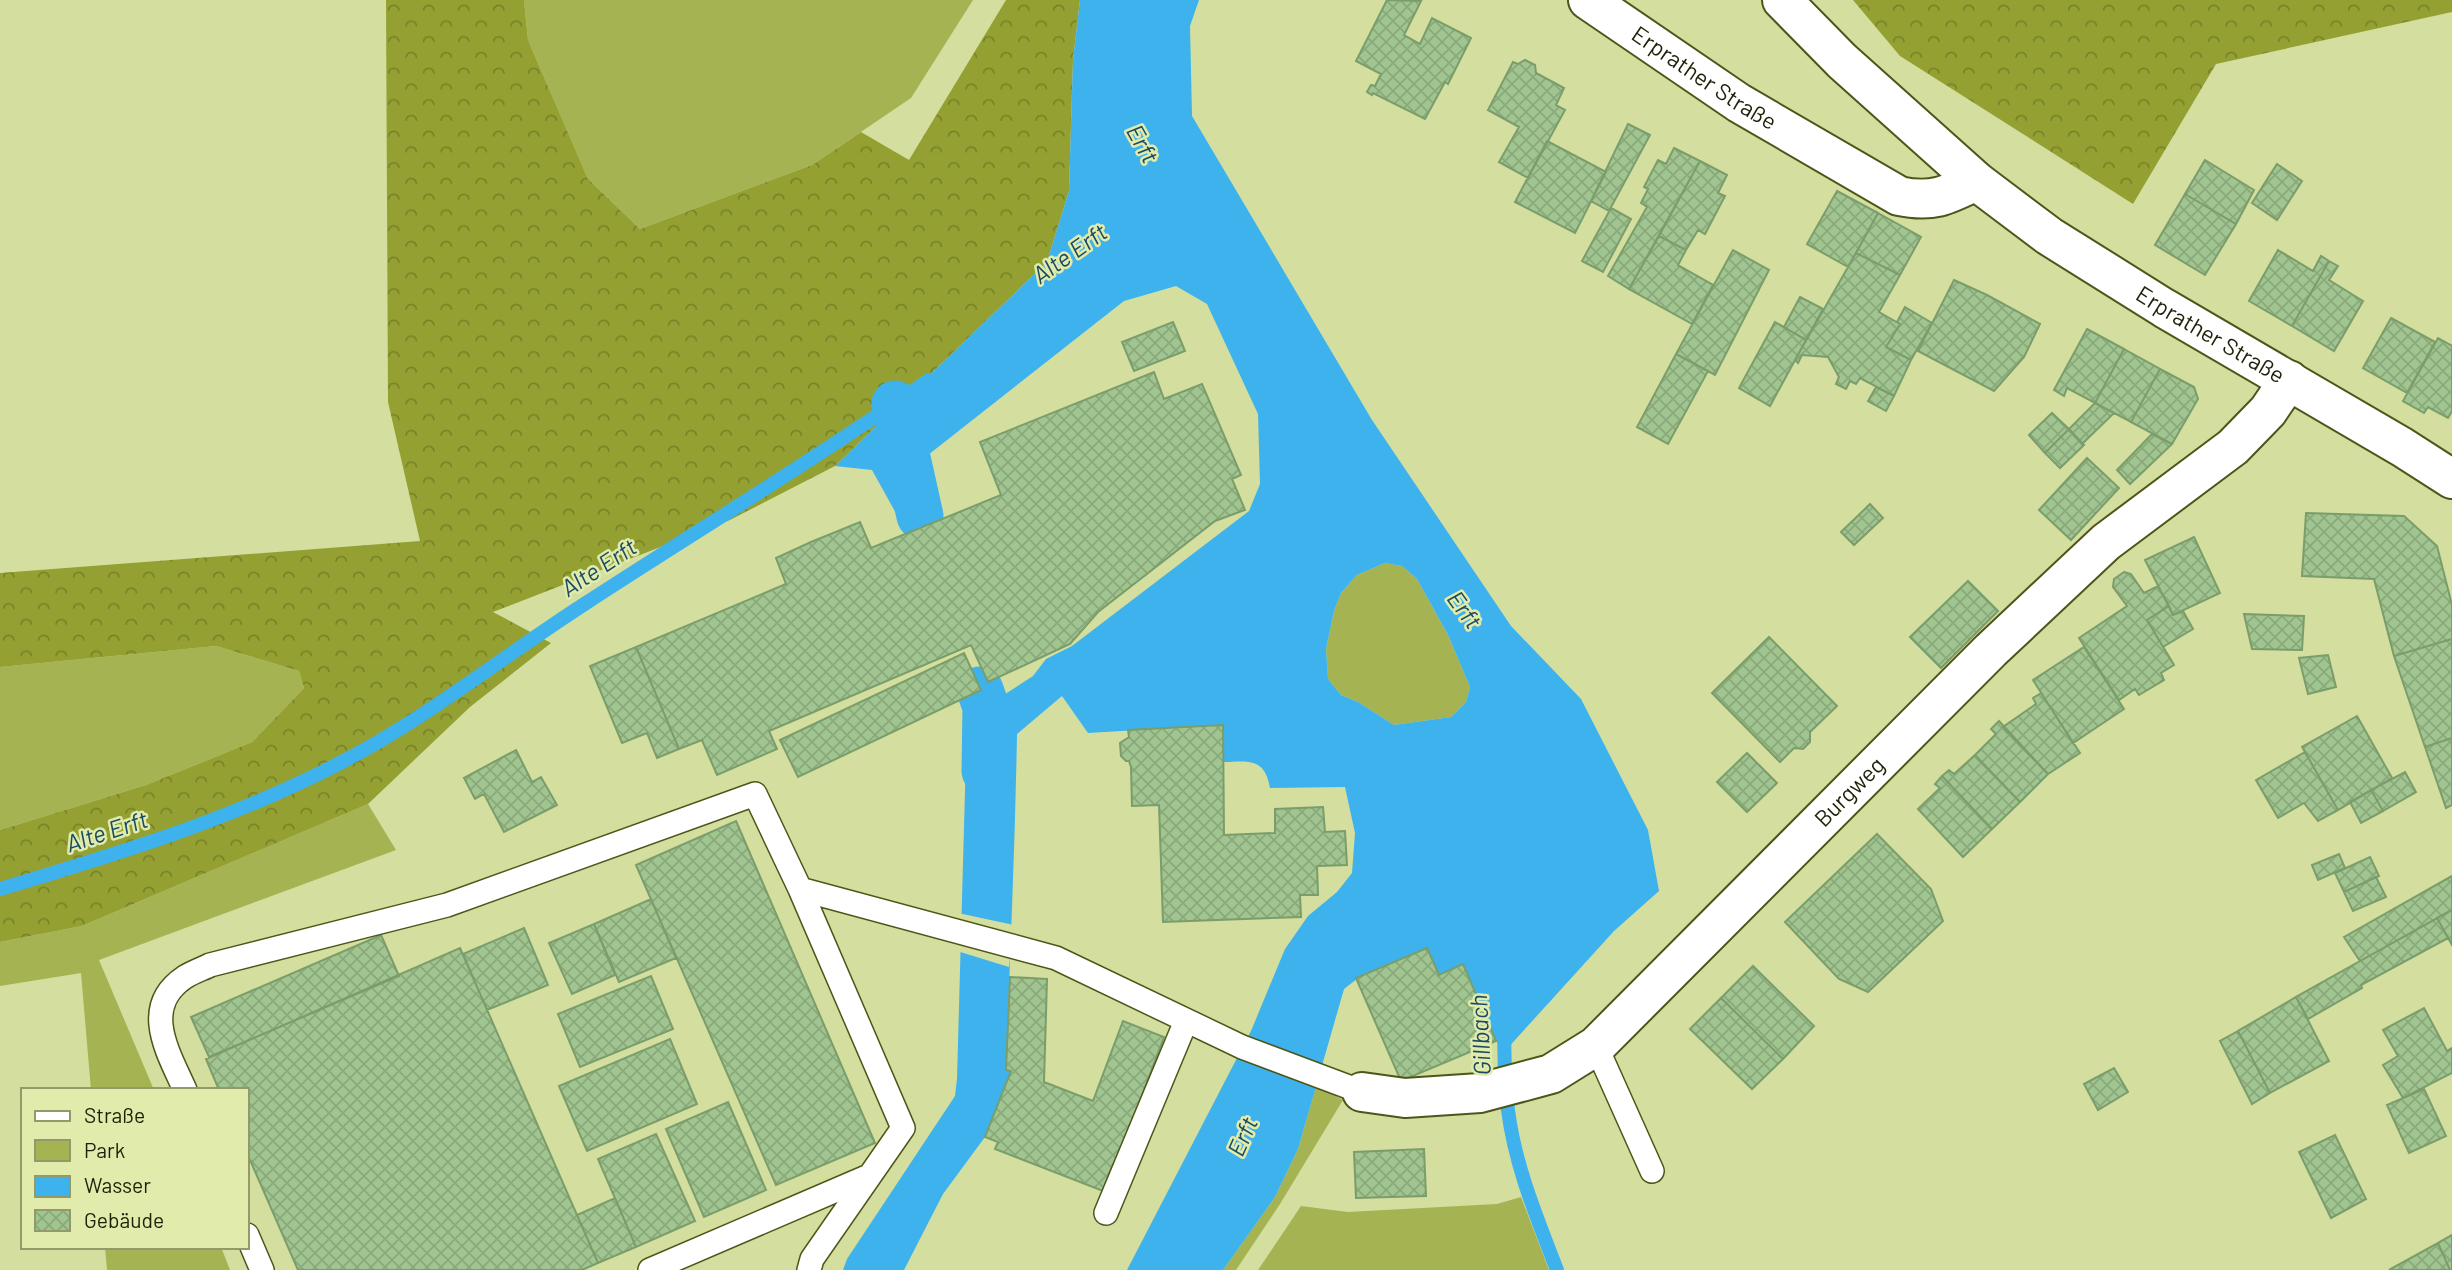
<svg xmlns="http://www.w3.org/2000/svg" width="2452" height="1270" font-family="Barlow,sans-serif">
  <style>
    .green { fill: #a6b352 }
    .forest { fill: url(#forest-crowns) }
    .water { fill: #3eb2ed; fill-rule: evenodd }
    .pier { fill: #d3de9f }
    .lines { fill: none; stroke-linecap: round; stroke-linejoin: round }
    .stream { stroke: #3eb2ed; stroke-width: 14 }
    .canal { stroke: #3eb2ed; stroke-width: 47 }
    .building { fill: url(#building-cross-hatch); stroke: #7a9d6a; stroke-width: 2 }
    .lane-casing { stroke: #4e5519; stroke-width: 26 }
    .street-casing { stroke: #4e5519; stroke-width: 42 }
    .secondary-casing { stroke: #4e5519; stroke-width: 42 }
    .lane { stroke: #fff; stroke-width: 23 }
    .street { stroke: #fff; stroke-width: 38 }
    .secondary { stroke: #fff; stroke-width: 38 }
    .labels { text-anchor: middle; stroke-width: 5; stroke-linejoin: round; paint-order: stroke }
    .street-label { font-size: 23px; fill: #1e2108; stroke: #e0ebac }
    .water-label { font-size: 24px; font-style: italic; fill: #1b4a63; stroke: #e0ebac }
  </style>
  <defs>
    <pattern id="forest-crowns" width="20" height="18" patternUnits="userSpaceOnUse" patternTransform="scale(1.75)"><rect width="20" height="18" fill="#94a132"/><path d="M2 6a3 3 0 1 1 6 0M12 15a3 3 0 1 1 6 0" fill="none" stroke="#788328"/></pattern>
    <pattern id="building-cross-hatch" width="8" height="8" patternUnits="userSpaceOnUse" patternTransform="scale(1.75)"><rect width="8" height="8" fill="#a1c590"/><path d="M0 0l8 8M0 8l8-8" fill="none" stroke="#8aa97b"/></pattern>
  </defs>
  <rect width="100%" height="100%" fill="#d3de9f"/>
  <path class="green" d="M524,0H973L911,98L812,165L640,229L588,179L528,40Z
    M1385,563L1402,566L1417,579L1448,635L1470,687L1466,702L1451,717L1394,725L1358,702L1341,695L1328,679L1326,649L1334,611L1341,593L1357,575Z
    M216,646L299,671L304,688L252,742L146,785L0,830V667Z
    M368,804L396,850L99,960L154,1090H91L81,973L0,986V942L82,926Z
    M1316,1086L1343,1100L1280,1204L1236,1270H1223L1275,1197L1298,1149Z
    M1521,1197L1549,1270H1258L1301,1206L1348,1212L1497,1204Z
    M105,1247H221L230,1270H107Z"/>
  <path class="forest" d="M386,0H524L528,40L588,179L640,229L812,165L861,132L909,160L1006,0H1080L1073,60L1069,191L1047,262L835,466L730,520L493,612L551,643L470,707L368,804L82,926L0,942V830L146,785L252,742L304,688L299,671L216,646L0,667V573L420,541L388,402Z
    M1853,0H2452V12L2216,64L2133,204L1900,56Z"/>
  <path class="water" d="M1080,0H1199L1190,26L1192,116L1372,420L1511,626L1581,699L1648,830L1659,891L1614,931L1505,1051L1496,1041L1463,965L1439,975L1426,948L1362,975L1344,989L1298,1149L1275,1197L1223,1270H1127L1251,1031L1285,949L1308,916L1337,892L1352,873L1355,833L1345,787L1270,788C1265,758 1249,761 1224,762L1222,725L1088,733L1062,696L1017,734C1015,846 1010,957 1006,1069L1011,1071L985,1137L943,1194L904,1270H843L847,1259L955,1096L957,1079L967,719L1033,676L1046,659L1072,646L1249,511L1260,484L1258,414L1207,304L1176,286L1124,301L928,455L936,509L902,524L872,470L835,466L1047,262L1069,191L1073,60ZM1385,563L1402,566L1417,579L1448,635L1470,687L1466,702L1451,717L1394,725L1358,702L1341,695L1328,679L1326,649L1334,611L1341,593L1357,575Z"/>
  <path class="pier" d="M958,913L1014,925L1009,967L957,951Z"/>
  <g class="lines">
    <path class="stream" d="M0,889C114,855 230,820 336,765C424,720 501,658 583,605C698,530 816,459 929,380
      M1504,1034C1505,1059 1504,1085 1508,1110C1515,1166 1537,1218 1557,1270"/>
    <path class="canal" d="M895,404L920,516
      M980,690L986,707L985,771"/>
  </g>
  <path class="building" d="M1387,0L1421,1L1404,35L1420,44L1432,18L1471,38L1448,84L1445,82L1425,119L1373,93L1372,95L1367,92L1371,85L1375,86L1381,74L1356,61Z
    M1525,60L1535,65L1536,73L1564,88L1556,105L1565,110L1528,178L1499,162L1519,127L1488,110L1513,62L1518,64Z
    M1628,124L1650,135L1609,211L1591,201Z
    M1547,141L1606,172L1575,233L1515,202Z
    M1674,148L1700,161L1629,289L1608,276L1647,207L1641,203L1648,189L1644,187L1658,160L1666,164Z
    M2205,160L2254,190L2236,224L2185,194Z
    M1700,161L1727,175L1718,193L1725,196L1705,234L1698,230L1686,250L1659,236Z
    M2277,164L2302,181L2277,220L2252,203Z
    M1837,191L1878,213L1848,267L1807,244Z
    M2185,194L2236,224L2205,275L2155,245Z
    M1611,208L1631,219L1603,272L1582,261Z
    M1878,213L1921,237L1900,275L1856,253Z
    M1659,236L1686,250L1678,265L1713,285L1692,324L1629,289Z
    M1733,250L1769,270L1715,375L1676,354Z
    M2278,250L2313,271L2321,256L2329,261L2292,326L2249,301Z
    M1856,253L1900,275L1879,312L1900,324L1886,347L1911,360L1894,396L1860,378L1856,384L1850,381L1846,389L1836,384L1839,377L1828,357L1802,355L1798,363L1795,360Z
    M2329,261L2338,266L2329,280L2363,301L2334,351L2292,326Z
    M1954,280L1987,295L2040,324L2024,357L1994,391L1918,351Z
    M1800,297L1823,309L1806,340L1784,327Z
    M1905,307L1932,323L1911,360L1886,347L1900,324L1897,322Z
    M2391,318L2435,342L2407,393L2363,368Z
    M1173,322L1185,351L1134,371L1122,342Z
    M1775,322L1806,340L1770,406L1739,388Z
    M2087,329L2124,349L2095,403L2067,388L2064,396L2054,390Z
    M2438,338L2452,346V411L2448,418L2428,407L2424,413L2403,401Z
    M2124,349L2160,369L2131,422L2095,403Z
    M1676,354L1708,371L1668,444L1637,427Z
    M2160,369L2194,387L2198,399L2172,444L2131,422Z
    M1154,372L1164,399L1202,384L1241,475L1232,479L1245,510L1215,521L1098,612L1070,644L988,682L971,645L769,731L777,749L717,775L702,740L679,749L636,647L786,584L776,558L811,542L860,522L871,548L1001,495L980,442Z
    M1876,387L1894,396L1886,411L1868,401Z
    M2095,403L2114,413L2082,444L2069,429Z
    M2052,413L2069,429L2045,453L2029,435Z
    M2069,429L2084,445L2060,468L2045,453Z
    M2152,434L2172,444L2130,484L2117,470Z
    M2087,458L2119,488L2071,540L2039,510Z
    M1870,504L1883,518L1854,545L1841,532Z
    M2306,513L2404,516L2437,546L2452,605V639L2394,656L2374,579L2302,576Z
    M2194,537L2220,593L2173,615L2145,560Z
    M2124,572L2131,574L2144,593L2158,586L2169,606L2147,620L2174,665L2161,673L2164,680L2139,695L2135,689L2119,700L2079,638L2127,606L2113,587L2114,579Z
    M1968,581L1998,611L1941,668L1910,637Z
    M2169,606L2173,615L2183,611L2193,629L2163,647L2147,620Z
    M2244,614L2304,616L2302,650L2252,649Z
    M1769,637L1837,706L1810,732V742L1803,749L1794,748L1780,762L1712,693Z
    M2452,639V738L2425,747L2394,656Z
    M636,647L679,749L657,758L647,733L622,743L590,666Z
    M2084,647L2124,709L2073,743L2033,680Z
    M964,653L981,690L798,777L780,740Z
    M2328,655L2336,687L2308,694L2299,658Z
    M2041,693L2080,753L2048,774L2003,727L2036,704L2033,698Z
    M2357,716L2392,778L2338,810L2302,747Z
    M1999,721L2048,774L2020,802L1975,755L1996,734L1991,729Z
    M1223,725L1224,835L1275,833V809L1323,807L1325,832L1345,831L1347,865L1317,866L1318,895H1300L1301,917L1163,922L1159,805L1132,806L1131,767L1129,761H1126L1121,756L1120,743L1129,737L1128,730Z
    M2452,738V805L2446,808L2425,747Z
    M516,750L532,782L541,777L557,805L504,832L484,794L475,799L464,778Z
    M2305,752L2338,810L2318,821L2304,803L2278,818L2256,780Z
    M1747,753L1777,783L1747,812L1717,782Z
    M1975,755L2020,802L1992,829L1942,776L1949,770L1954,774Z
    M2405,772L2416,792L2383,811L2371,790Z
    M1942,776L1992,829L1963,857L1918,809L1940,788L1935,784Z
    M2371,790L2383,811L2361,823L2350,802Z
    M736,821L875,1143L776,1185L636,865Z
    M1877,834L1931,889L1943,921L1868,992L1839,979L1785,922Z
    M2339,854L2345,868L2318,880L2312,865Z
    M2370,857L2379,876L2344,892L2335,873Z
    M2452,876V910L2360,961L2344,937Z
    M2376,877L2386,897L2353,911L2344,892Z
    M651,899L676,958L619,982L594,924Z
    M2452,910V945L2437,918Z
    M2437,918L2448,938L2361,985L2362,988L2308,1019L2296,997Z
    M594,924L615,975L572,994L549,943Z
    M524,928L548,985L487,1010L463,954Z
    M381,935L399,976L209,1057L191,1017Z
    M460,948L598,1263L582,1270H298L247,1153V1090H219L206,1059Z
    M1427,948L1439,975L1463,964L1496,1041L1401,1081L1356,978Z
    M1753,966L1814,1026L1783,1059L1721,998Z
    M651,976L673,1029L580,1067L558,1014Z
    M1010,977L1047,979L1044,1082L1093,1101L1123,1021L1164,1037L1116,1164H1113L1103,1191L995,1149L998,1142L985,1137L1011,1071L1006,1070Z
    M2296,997L2329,1061L2270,1093L2238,1031Z
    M1721,998L1783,1059L1752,1089L1690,1029Z
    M2424,1008L2447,1051L2452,1048V1073L2403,1098L2383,1065L2398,1056L2383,1030Z
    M2238,1031L2270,1093L2252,1104L2220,1041Z
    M670,1039L697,1104L587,1151L559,1086Z
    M2114,1068L2128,1092L2098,1110L2084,1084Z
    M2424,1089L2446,1136L2409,1153L2387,1105Z
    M728,1102L766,1190L704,1217L666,1129Z
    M656,1134L695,1221L636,1247L598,1159Z
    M2335,1135L2366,1199L2331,1218L2299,1152Z
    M1424,1149L1426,1196L1356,1198L1354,1152Z
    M615,1198L636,1247L598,1263L577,1215Z
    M2452,1235V1270H2450L2438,1243Z
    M2438,1243L2450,1270H2389Z"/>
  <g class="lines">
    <g class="lane-casing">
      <path id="lane" d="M800,889L1056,958L1242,1047L1362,1092
        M1596,1046L1652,1171
        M185,1090C168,1052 140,1007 185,977C193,972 202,969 210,965L447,905L755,794L800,889L903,1128L812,1259L809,1270
        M1106,1213L1186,1021
        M247,1235L262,1270
        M650,1270L869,1176"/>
    </g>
    <g class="street-casing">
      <g id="street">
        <path id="s1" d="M1588,0L1739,103L1899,196C1932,203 1946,196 1976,181"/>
        <path id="s2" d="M1362,1092L1405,1098L1480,1093L1551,1074L1596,1046L1991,650L2106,542L2233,447L2268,411L2289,380"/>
      </g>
    </g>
    <g class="secondary-casing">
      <g id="secondary">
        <path id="s3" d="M1782,0L1842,61L1976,181L2049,236L2164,308L2402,447L2452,479"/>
      </g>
    </g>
    <use href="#lane" class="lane"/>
    <use href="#street" class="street"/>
    <use href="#secondary" class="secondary"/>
  </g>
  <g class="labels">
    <g class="street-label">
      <text dy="8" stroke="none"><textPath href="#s1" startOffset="140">Erprather Straße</textPath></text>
      <text dy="8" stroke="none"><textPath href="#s3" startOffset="546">Erprather Straße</textPath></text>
      <text dy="8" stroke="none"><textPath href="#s2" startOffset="604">Burgweg</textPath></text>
    </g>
    <g class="water-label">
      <text transform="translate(1142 144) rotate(61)" y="8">Erft</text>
      <text transform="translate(1070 254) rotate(-35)" y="8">Alte Erft</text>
      <text transform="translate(599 568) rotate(-33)" y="8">Alte Erft</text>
      <text transform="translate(1464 610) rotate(54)" y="8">Erft</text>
      <text transform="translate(107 832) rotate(-18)" y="8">Alte Erft</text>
      <text transform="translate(1481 1035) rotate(-93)" y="8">Gillbach</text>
      <text transform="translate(1243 1137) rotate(-66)" y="8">Erft</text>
    </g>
  </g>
  <rect x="21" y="1088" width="228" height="161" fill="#e0ebac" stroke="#929a6a" stroke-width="2"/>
  <rect x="35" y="1111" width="35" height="10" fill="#ffffff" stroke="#929a6a" stroke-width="2"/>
  <text x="84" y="1123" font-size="21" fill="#1e2108">Straße</text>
  <rect x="35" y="1140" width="35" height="21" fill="#a6b352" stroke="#929a6a" stroke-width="2"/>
  <text x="84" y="1158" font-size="21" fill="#1e2108">Park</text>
  <rect x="35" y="1176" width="35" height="21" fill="#3eb2ed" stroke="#929a6a" stroke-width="2"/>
  <text x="84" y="1193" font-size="21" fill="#1e2108">Wasser</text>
  <rect x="35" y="1210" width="35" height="21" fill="url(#building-cross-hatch)" stroke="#929a6a" stroke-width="2"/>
  <text x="84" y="1228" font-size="21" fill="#1e2108">Gebäude</text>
</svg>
